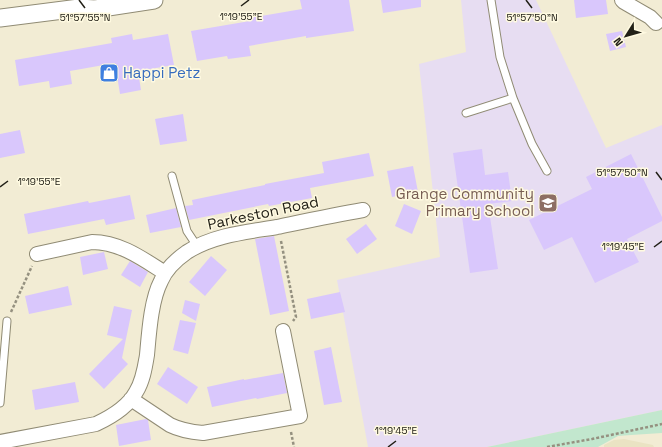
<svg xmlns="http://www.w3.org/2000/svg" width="662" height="447" font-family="'Space Grotesk',sans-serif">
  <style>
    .built { fill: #eae3c3 }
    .education { fill: #e7ddf2 }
    .green { fill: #c2e7ce }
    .building { fill: #d9c7fc }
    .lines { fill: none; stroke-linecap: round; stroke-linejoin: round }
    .service-casing { stroke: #908b74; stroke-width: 9 }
    .minor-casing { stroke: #908b74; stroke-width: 16 }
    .tertiary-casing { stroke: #908b74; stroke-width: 19 }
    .path { stroke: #959180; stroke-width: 2.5; stroke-dasharray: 3 2; stroke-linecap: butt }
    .service { stroke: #fff; stroke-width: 7 }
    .minor { stroke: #fff; stroke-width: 14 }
    .tertiary { stroke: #fff; stroke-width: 17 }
    .ticks { fill: none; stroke: #222017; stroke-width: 1.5 }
    .labels { text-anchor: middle; stroke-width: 3; stroke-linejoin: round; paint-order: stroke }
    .shop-label { font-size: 15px; fill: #366cbe; stroke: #fffae1; text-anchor: start }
    .education-label { font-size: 15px; fill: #785e54; stroke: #fffae1; text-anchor: end }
    .street-label { font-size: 15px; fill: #222017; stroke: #fffae1 }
    .ticks-label { font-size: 10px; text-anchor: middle; fill: #222017; stroke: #fffae1; stroke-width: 3; stroke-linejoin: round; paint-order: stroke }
  </style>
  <rect width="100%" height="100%" fill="#f2ecd4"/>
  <path class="built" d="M624,439L653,445L654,447H604V445L614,440Z"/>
  <path class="education" d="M461,0H536L606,148L662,125V410L487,447H368L337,280L440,257L419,64L466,52Z"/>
  <path class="green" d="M662,410V433L631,435L618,436L598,447H487Z"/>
  <path class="building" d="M300,0H349L354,31L306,38V36L249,46L251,56L228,59L227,56L197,61L191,31L250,21L249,18L302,9Z
    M381,0H421V7L383,13Z
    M574,0H606L608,14L576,18Z
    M622,31L626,47L610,51L606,34Z
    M132,34L133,40L168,34L174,65L138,71L141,90L120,94L115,63L70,71L72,84L50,88L49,81L19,86L15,60L112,43L111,38Z
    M183,114L187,141L160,145L155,119Z
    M20,130L25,153L0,158V134Z
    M482,149L485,175L508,172L512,201L488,204L498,269L470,273L453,153Z
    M369,153L374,176L310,188L312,198L269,206L268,204L189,220L185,206L193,205L192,200L265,185V184L324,173L322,162Z
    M631,154L662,217V221L627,239L639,262L595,283L572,237L544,250L529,220L592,189L586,177Z
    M413,166L418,192L392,197L387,171Z
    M130,195L135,219L106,225L104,219L28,234L24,214L88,201L89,203Z
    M404,204L421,211L412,234L395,226Z
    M176,208L181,227L150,233L146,215Z
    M366,224L377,239L357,254L346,239Z
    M274,236L289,311L270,315L255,239Z
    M104,252L108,269L83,275L80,257Z
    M211,256L227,270L205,296L189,282Z
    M130,261L148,272L140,287L121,275Z
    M68,286L72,305L29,314L25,296Z
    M340,292L345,312L311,319L307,299Z
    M185,300L200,304L196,321L182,313Z
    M114,306L132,310L122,358L128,364L104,389L89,374L123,339L107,335Z
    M180,320L196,323L188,354L173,350Z
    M331,347L342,402L324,405L314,351Z
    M168,367L198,387L187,404L157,384Z
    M283,373L287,393L257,399L256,398L212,407L207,387L244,379V380Z
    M75,382L79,402L35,410L32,390Z
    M146,419L148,420L151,440L119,446L116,425Z"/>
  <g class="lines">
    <g class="service-casing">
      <path id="service" d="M491,0L500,57L513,98L532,144L547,171
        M466,113L513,98
        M172,176L187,231L197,246
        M0,403L7,321"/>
    </g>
    <g class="minor-casing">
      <path id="minor" d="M622,0L624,2L650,17L656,23
        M37,254L92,242C120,242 143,259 165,273
        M131,399L170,425C180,430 191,432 203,433L300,416L283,331
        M0,442L96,424C111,417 128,407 136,392C143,381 145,367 147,355C149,333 151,300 161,281C166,269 177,259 187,252C213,235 247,232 277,227C306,221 334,215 363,210"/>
    </g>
    <g class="tertiary-casing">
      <path id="tertiary" d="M0,18L79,8L95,9L154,0"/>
    </g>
    <path class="path" d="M281,241L296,317L293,321
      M11,312L32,266
      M291,432L294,447
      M547,447L592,439L662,424"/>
    <use href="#service" class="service"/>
    <use href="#minor" class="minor"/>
    <use href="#tertiary" class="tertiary"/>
  </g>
  <path class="ticks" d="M79,0L85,8M526,0L532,8M241,6L249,0M656,172L662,180M0,187L8,181M654,247L662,241M388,447L396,441"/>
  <defs>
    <g id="shop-square" transform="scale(1)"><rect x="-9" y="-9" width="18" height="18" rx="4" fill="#3f7fe0" stroke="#fffae1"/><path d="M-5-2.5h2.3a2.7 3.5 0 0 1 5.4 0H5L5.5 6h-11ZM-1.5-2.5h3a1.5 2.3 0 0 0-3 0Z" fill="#fff"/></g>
    <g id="school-square" transform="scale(1)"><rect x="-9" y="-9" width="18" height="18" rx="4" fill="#8d6e63" stroke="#fffae1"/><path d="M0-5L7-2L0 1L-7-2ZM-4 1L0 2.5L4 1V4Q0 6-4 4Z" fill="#fff"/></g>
  </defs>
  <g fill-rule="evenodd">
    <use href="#shop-square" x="109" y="73"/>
    <use href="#school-square" x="548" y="203"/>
  </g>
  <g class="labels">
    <g class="shop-label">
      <text x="123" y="78">Happi Petz</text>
    </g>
    <g class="education-label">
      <text x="534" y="199">Grange Community<tspan x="534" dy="17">Primary School</tspan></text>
    </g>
    <g class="street-label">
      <text transform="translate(263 213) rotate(-12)" y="5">Parkeston Road</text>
    </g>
  </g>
  <g class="ticks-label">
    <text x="241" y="20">1°19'55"E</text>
    <text x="85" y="21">51°57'55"N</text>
    <text x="532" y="21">51°57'50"N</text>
    <text x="622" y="176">51°57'50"N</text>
    <text x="39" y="185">1°19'55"E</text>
    <text x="623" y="250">1°19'45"E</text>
    <text x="396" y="434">1°19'45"E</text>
  </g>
  <g transform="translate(626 36) rotate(233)" stroke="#fffae1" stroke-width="3" paint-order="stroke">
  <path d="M0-3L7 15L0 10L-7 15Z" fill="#222017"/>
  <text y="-6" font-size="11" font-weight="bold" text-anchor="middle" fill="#222017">N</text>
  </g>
</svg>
